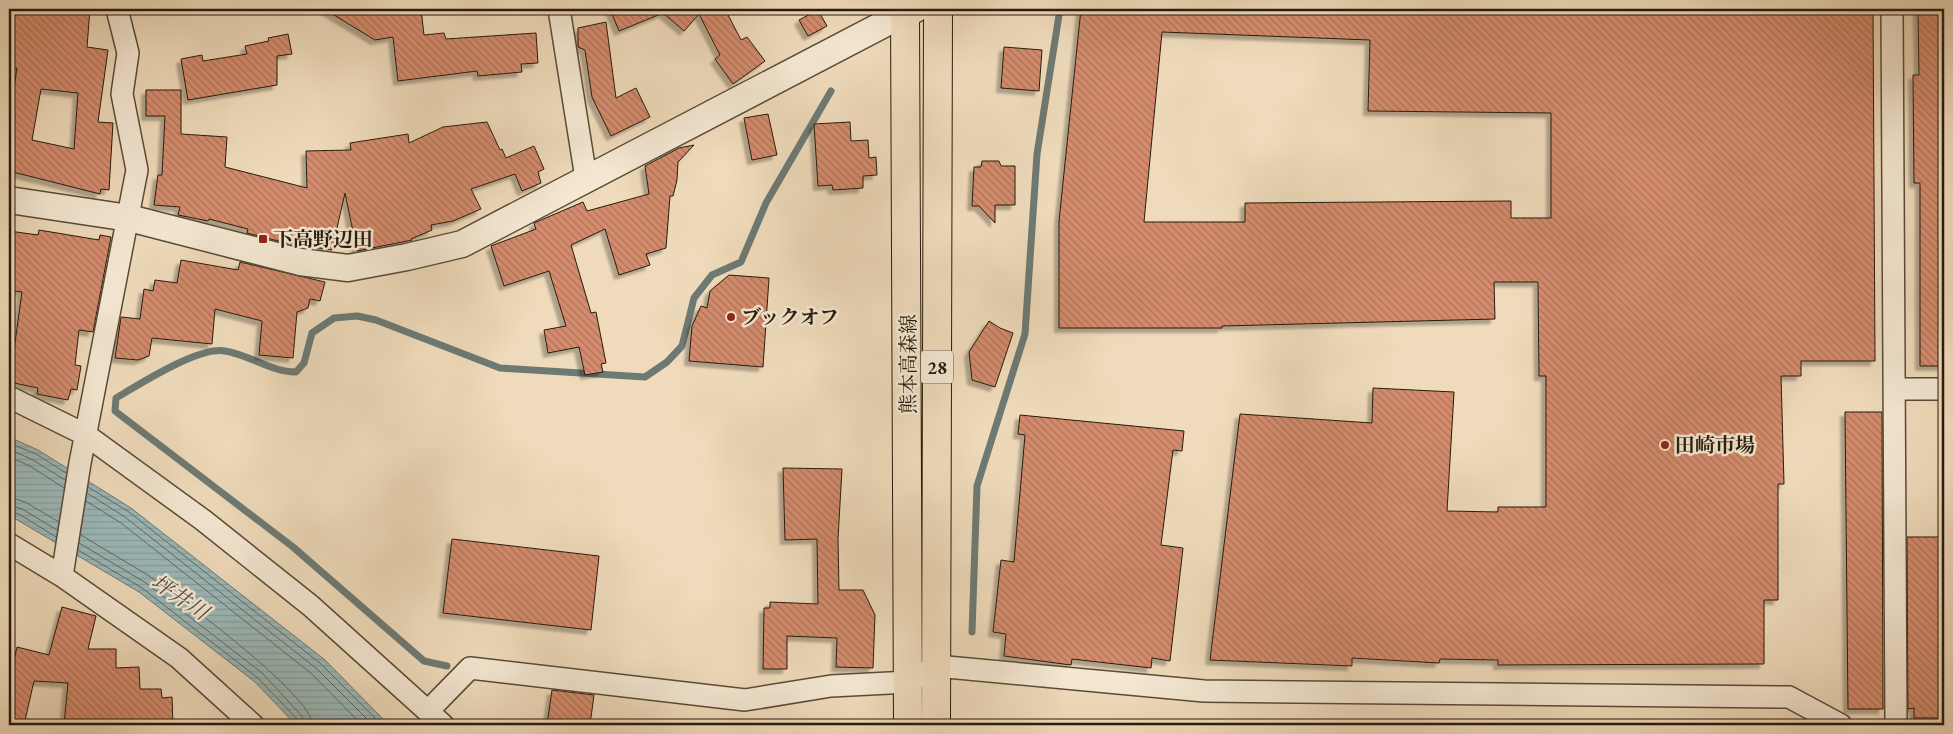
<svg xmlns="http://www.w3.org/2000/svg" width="1953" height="734" font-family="'EB Garamond','Noto Serif JP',serif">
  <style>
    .water { fill: url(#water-rules); stroke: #6d7a74 }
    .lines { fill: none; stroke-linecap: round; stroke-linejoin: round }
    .shore { stroke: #616a63; stroke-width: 1 }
    .stream { stroke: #6d7a74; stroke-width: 7 }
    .building { fill: url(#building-back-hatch); stroke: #261b0d; fill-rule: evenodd; filter: url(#shadow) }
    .minor-casing { stroke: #584b38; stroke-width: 24 }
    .tertiary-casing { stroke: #584b38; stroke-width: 29 }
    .primary-casing { stroke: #261b0d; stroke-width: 30 }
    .minor { stroke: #f5e8d3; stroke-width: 21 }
    .tertiary { stroke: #f5e8d3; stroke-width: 26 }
    .primary { stroke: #efdbbb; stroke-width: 28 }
    .poi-dot { fill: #8f2418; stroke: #f5e8d3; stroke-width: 2 }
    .labels { text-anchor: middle; stroke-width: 5; stroke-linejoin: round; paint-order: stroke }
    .shield { fill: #f5e8d3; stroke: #645848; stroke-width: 1 }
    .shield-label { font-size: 19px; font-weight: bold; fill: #261b0d }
    .poi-label { font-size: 20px; font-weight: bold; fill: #261b0d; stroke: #f5e8d3; text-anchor: start }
    .street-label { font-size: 20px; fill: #261b0d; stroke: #f5e8d3 }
    .water-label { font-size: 21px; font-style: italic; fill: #4f5249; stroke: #f5e8d3 }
  </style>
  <defs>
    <pattern id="water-rules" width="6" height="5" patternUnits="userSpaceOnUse" patternTransform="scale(1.25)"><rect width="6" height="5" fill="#9cb9b9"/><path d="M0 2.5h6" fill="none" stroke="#869e9e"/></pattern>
    <pattern id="building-back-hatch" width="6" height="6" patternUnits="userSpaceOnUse" patternTransform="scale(1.25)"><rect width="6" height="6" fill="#d58c6e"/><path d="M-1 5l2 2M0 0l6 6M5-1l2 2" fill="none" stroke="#ad7259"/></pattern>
    <filter id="shadow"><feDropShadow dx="-4.5" dy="4.5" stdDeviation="1" flood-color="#0004"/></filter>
  </defs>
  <rect width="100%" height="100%" fill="#efdbbb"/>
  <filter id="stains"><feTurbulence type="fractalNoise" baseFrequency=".004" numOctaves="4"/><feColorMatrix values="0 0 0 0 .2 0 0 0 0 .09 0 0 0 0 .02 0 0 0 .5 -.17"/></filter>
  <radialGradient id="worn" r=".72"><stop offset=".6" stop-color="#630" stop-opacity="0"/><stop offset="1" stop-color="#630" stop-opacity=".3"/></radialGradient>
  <path class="water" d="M9,437L38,450L131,508L325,660L389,725H296L255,682L139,592L9,515Z"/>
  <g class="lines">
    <path class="shore" d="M9,443L36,454L66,473
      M9,449L33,460L65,480
      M9,457L30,466L64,488
      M88,487L129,512L321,664L382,725
      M87,493L125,517L317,669L373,725
      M9,497L25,502L59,522
      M86,501L121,523L312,674L362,725
      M9,505L22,509L57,530
      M9,511L19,514L56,537
      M81,535C103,549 127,562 149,576C178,596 312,695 313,725
      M79,543L146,583L262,673L302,716L305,725
      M78,550L142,588L258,678L298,720L299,725"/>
    <path class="stream" d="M972,632L977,486L1025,334L1037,154L1060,9
      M447,666L424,661L293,547L115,411L116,398C140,384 199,346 225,351C250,355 271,372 296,372L304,363L312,333L334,318L357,316L376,320L500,368L645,377L667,362L682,346L694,298L712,275L741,262L766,203L831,91"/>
  </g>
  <path class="building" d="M9,9H90L87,47L108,50L98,122L113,123L109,190L101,189L100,194L9,171V120L17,68L9,67ZM41,89L78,93L74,149L32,140Z
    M324,9H421L424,35L444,33L446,39L536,33L538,63L521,64L522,72L478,76L477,71L398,81L393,37L375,40Z
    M610,9H725L741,40L747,37L765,61L733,84L715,59L720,55L699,14L684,31L663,13L619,31Z
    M1081,9H1873L1875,361H1801V376H1781L1784,484H1778V600H1764V664L1498,665V660L1440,659L1439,663L1352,658V666L1210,660L1240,414L1372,423L1373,388L1454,392L1447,511L1498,512V507H1546V376H1539L1538,282H1494L1495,319L1222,326V328H1059V221ZM1162,32L1370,40L1368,111L1551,113V218H1511V201L1245,203V222H1144Z
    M1918,9H1944V366H1920V183H1914L1913,75H1919Z
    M818,10L827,26L808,36L799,20Z
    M606,22L616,98L636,88L650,117L611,136L592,97L585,50L578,47V28Z
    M288,34L292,54L277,56V85L188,100L181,59L202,55L203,61L247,54L245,46L269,41L268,38Z
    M1004,47L1042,50L1039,91L1001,88Z
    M146,90H181V134L227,137L225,167L307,188L306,151L351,150L350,143L408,134L409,143L443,127L487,122L500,150L502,149L506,158L534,146L544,169L538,172L541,183L522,191L515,174L471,189L481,209L453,221L431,225L432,230L411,239L412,240L357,251L345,193L332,250L282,242L247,233L248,229L209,219L208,221L178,215L180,207L154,205L158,175H162L165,116H146Z
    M768,114L777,155L752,160L744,118Z
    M850,122L851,141L868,140L869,158L876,157L877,175L863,176V188L833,190L832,185L818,186L814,124Z
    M694,145L678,162L677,180L673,196H670L666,248L646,254L650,265L619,275L605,229L571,245L591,313L596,312L606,363L601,364L603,372L585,375L579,347L548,353L544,330L566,326L549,271L504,286L491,246L536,229L534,223L583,202L587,211L649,194L645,166L679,148Z
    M982,161H999L1001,166H1015V205H995V223L979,206H972L974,167H981Z
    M39,230L99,240L100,235L111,237L93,332L79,330L75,365L81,366L77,390L71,389L68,400L37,394L38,388L9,382V349L14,350L22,292L9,290V231L38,235Z
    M181,260L238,270L240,262L325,282L320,301L310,299L308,308L297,312L293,358L259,355L262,321L215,309L212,344L152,338L149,356L138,360L115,358L121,317L140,319L144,289L153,291L155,280L177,283Z
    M729,275L769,278L763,367L689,361L692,326L701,306L707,308L710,291Z
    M989,321L1000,328L1013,333L995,387L972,380L969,352Z
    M1845,412H1882L1883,709H1848Z
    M1020,415L1184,431L1182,451L1173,450L1161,545L1183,548L1170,661L1152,658L1151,668L1072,659L1071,665L1004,656L1006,634L993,632L1001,560L1014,562L1025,435L1018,434Z
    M783,468L842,469L838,539L839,590H863L875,615L873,668L836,667L837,638L787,636V669H763L764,608H770V602L818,604L817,539L785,540Z
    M1907,537H1944V718H1914V708L1908,709Z
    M452,539L599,556L591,630L443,613Z
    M62,607L96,616L88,649H116V668L139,667L140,689H161L162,698L172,697L173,725H145V721H113L112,725H64L68,683L34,681L24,725H9V682L17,647L49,655Z
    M552,690L594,695L590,725H547Z"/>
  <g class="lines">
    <g class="minor-casing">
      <path id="minor" d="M559,9L586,178
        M1892,9L1896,725
        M1895,389H1944
        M9,397L86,435L203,520L311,606L443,725
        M9,544L62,576L179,658L253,725
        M62,576L80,463L137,170L122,94L128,53L117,9
        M428,711L470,668L745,700L831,686L909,682L936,666L1204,691L1789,697L1841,725"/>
    </g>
    <g class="tertiary-casing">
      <path id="tertiary" d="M9,200L129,218L300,262L348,268L407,257L462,244L905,13V9"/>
    </g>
    <g class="primary-casing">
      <path id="primary" d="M908,725L905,13L914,9
        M936,725L938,9"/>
    </g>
    <use href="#minor" class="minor"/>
    <use href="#tertiary" class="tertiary"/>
    <use href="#primary" class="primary"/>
  </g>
  <g class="poi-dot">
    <rect x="258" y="234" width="10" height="10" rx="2.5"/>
    <circle cx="731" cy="317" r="5"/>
    <circle cx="1665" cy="445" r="5"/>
  </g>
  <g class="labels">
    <rect class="shield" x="921" y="350.5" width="32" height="33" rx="4"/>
    <g class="shield-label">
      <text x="937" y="374">28</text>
    </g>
    <g class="poi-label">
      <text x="273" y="246">下高野辺田</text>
      <text x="741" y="324">ブックオフ</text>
      <text x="1675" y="452">田崎市場</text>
    </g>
    <g class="street-label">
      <text transform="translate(908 364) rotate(-90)" y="7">熊本高森線</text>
    </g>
    <g class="water-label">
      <text transform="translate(180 597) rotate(34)" y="7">坪井川</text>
    </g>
  </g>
  <rect width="1953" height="734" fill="none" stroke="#efdbbb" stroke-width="30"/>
  <rect x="10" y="10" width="1933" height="714" fill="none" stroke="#261b0d" stroke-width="2.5"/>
  <rect x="15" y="15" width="1923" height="704" fill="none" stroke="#261b0d"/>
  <rect width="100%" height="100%" filter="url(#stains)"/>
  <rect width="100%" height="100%" fill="url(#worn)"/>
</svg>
